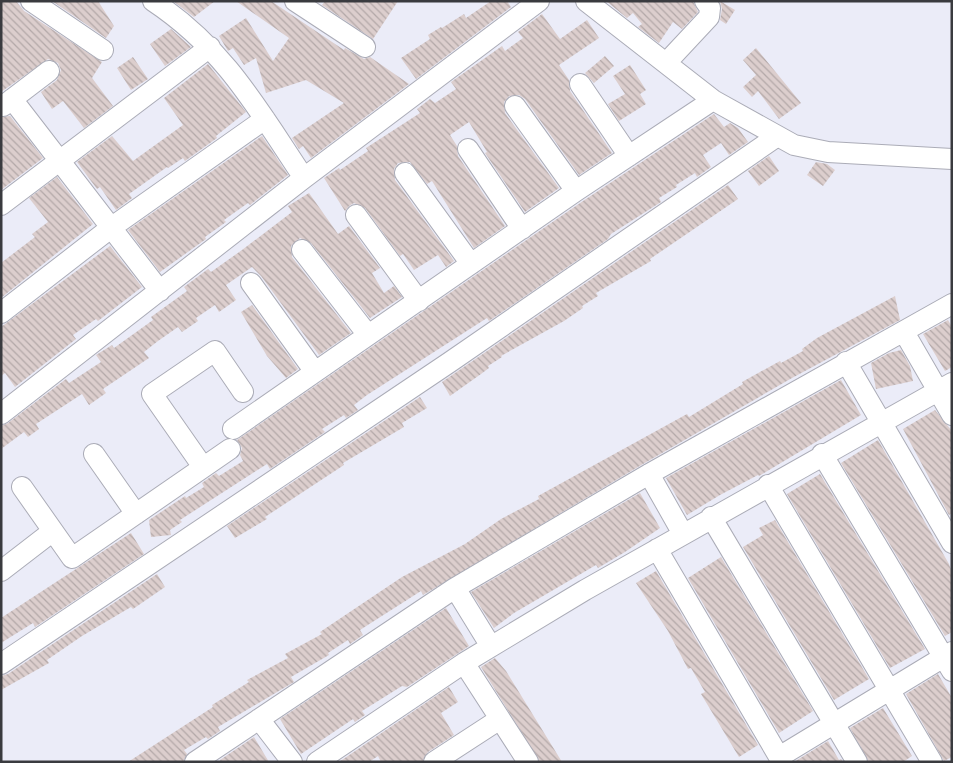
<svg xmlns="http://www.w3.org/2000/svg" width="953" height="763" font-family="'Fira Sans',sans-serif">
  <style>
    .building { fill: url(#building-back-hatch) }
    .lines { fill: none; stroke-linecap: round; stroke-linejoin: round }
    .minor-casing { stroke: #abacb7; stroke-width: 22 }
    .minor { stroke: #fff; stroke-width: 20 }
  </style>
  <defs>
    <pattern id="building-back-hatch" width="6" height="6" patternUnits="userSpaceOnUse" patternTransform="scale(1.25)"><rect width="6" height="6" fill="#dccecd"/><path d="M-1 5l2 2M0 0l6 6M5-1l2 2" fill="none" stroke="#b3a8a8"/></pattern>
  </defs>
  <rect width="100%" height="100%" fill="#ebecf8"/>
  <path class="building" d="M1,1H16L24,11L102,62L92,78L113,106L84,128L63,101L52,109L41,92L57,80L61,70L58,63L48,59L1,92Z
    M52,1H98L114,26L106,38Z
    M173,1H215L194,17Z
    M236,1H271L344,50L345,48L364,59L370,57L409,84L311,158L303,146L299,149L292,138L344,103L306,80L266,93L256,58L244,65L233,48L228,51L219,36L246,18L273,61L289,38Z
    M325,1H398L373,39L322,5Z
    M491,1H507L511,7L416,79L401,58L430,39L428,35L441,27L442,28L464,14L466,18Z
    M606,1H693L698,12L682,29L673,22L659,43L638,27L642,24L633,13L627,18Z
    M720,1L735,10L726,24L720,20L722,9Z
    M542,14L560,39L587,20L599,38L559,65L569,80L570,91L612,153L579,175L525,99L519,95L509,96L504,102L505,113L559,188L525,212L485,153L487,152L469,122L450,135L457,146L458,156L505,226L474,248L432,181L427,184L410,162L398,163L394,169L395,180L454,261L446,267L438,255L414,270L403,254L400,256L365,208L354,203L349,206L345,211L324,178L339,168L340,170L368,151L366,148L420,113L417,109L430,99L435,103L456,89L451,82L502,46L505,51L523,38L518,32Z
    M171,29L191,47L165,66L150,44Z
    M756,48L801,103L779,119L758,91L752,97L743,87L756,75L743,60Z
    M605,56L614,66L594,83L585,73Z
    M133,57L148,79L131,90L117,68Z
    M208,64L246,112L216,136L217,138L185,161L183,158L168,168L167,167L129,194L132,198L116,210L100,187L97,189L77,162L112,136L133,161L183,125L164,98Z
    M630,65L646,90L640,94L646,104L619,121L608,104L625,94L613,76Z
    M714,114L724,127L730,123L738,128L748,142L729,155L721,143L703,155L711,167L697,177L695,173L676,185L677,187L659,198L661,202L611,234L608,239L489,321L487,318L367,395L354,405L358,410L346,418L344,415L322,429L325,432L270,469L267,464L180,520L182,522L170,530L171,535L151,537L149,520L185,496L186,498L204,487L202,483L216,473L219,476L243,461L240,455L242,448L237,440L583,201Z
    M10,116L43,158L1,190V117Z
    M262,136L288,175L250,205L248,203L224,220L226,222L205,237L206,239L160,272L128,230Z
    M769,156L779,171L759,186L748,171Z
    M816,162L827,164L835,170L823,186L807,175Z
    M57,177L93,224L1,298V263L35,237L32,234L48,222L29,198Z
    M728,185L738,199L650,259L651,261L596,293L598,296L582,306L583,308L564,321L501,356L502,357L488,366L489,368L481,374L450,396L442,382Z
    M309,193L338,234L349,226L380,268L372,273L384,293L394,286L402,297L370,318L311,243L300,238L291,246L292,257L351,333L319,355L261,276L252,267L226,285L236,300L219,312L215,305L196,318L198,321L182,332L178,327L158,341L144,352L149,358L103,389L106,393L89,405L82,394L36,424L39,429L28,437L24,432L1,449V426L8,423L66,379L69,383L101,362L96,355L112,345L114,348L153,320L151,317L187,291L184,287L208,269L211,272L242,250L292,212L288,206Z
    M110,246L142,287L98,321L96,319L73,335L76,339L15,387L5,373L1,376V327Z
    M895,296L900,320L792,378L643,464L423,595L421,591L360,630L363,635L350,644L348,640L328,653L329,655L291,677L294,682L218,727L220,731L208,739L206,737L184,750L187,754L183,762H128L213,707L212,705L249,682L247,680L288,658L285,654L322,634L320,632L402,577L465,544L501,519L539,499L538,496L687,414L689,417L743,384L742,382L780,361L781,363L803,351L802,349L817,338Z
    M252,305L298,369L286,378L267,356L241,312Z
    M948,320L952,327V367L945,371L923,334Z
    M901,350L910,366L913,381L876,389L871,363L889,353Z
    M841,380L861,415L759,476L758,475L720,495L687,515L666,478Z
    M420,397L427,408L402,423L404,427L343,463L344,465L265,517L267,519L235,538L227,526Z
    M935,410L952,431V513L949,515L903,429Z
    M878,440L949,564L952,573V632L945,636L841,463Z
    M820,474L925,649L890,668L787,494Z
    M640,493L660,528L625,552L598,568L596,565L514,613L494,628L471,592Z
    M775,520L869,679L834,700L743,547L763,535L759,528Z
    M131,533L144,554L35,627L33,623L1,643V618Z
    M721,557L813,711L779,733L688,578Z
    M656,571L758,745L739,757L701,694L705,692L691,668L688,669L668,631L636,583Z
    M157,574L165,587L133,609L131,607L82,636L47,660L49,663L1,690V676L8,674Z
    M446,608L469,646L407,687L402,686L362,711L365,715L355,722L353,719L301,754L280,719Z
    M495,658L506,671L562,762H540L481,667Z
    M938,674L952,698V757L944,761L906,694Z
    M449,687L458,702L441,713L454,735L428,752L422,762H381L378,756L369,762H339Z
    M883,708L912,756L903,762H869L850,728Z
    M254,737L269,762H221L220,760Z
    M828,741L839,760L841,759L843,762H794Z"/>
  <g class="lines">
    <g class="minor-casing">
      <path id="minor" d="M31,1L103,50
        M153,1C225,49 257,108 304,178
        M295,1L365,47
        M586,1L713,100L794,145L828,152L952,159
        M667,62L709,17L710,8L705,1
        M580,84L629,156
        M12,99L160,291
        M3,106L49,71
        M515,106L576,191
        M468,149L522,229
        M405,173L471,264
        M1,205L210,47
        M356,215L419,301
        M302,250L368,335
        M251,283L315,372
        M1,313L112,227L265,119
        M904,332L952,415
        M846,362L952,543
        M1,414L304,178L539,1
        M233,429L576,191L713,100
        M94,454L136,514
        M822,454L952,671
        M203,467L152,394L215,351L243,392
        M649,474L683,534
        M768,485L932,762
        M22,487L72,558L230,449
        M711,517L857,762
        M657,549L782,762
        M1,571L53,531
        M455,588L487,640
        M464,663L528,762
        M1,664L450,362L776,137
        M259,719L292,762
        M779,757L952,652
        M195,762L455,588L649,474L952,304
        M317,762L464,663L585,590L952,383
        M434,762L500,719"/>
    </g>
    <use href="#minor" class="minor"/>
  </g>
  <rect width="953" height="763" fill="none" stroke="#3a3b3f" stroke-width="5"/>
</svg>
